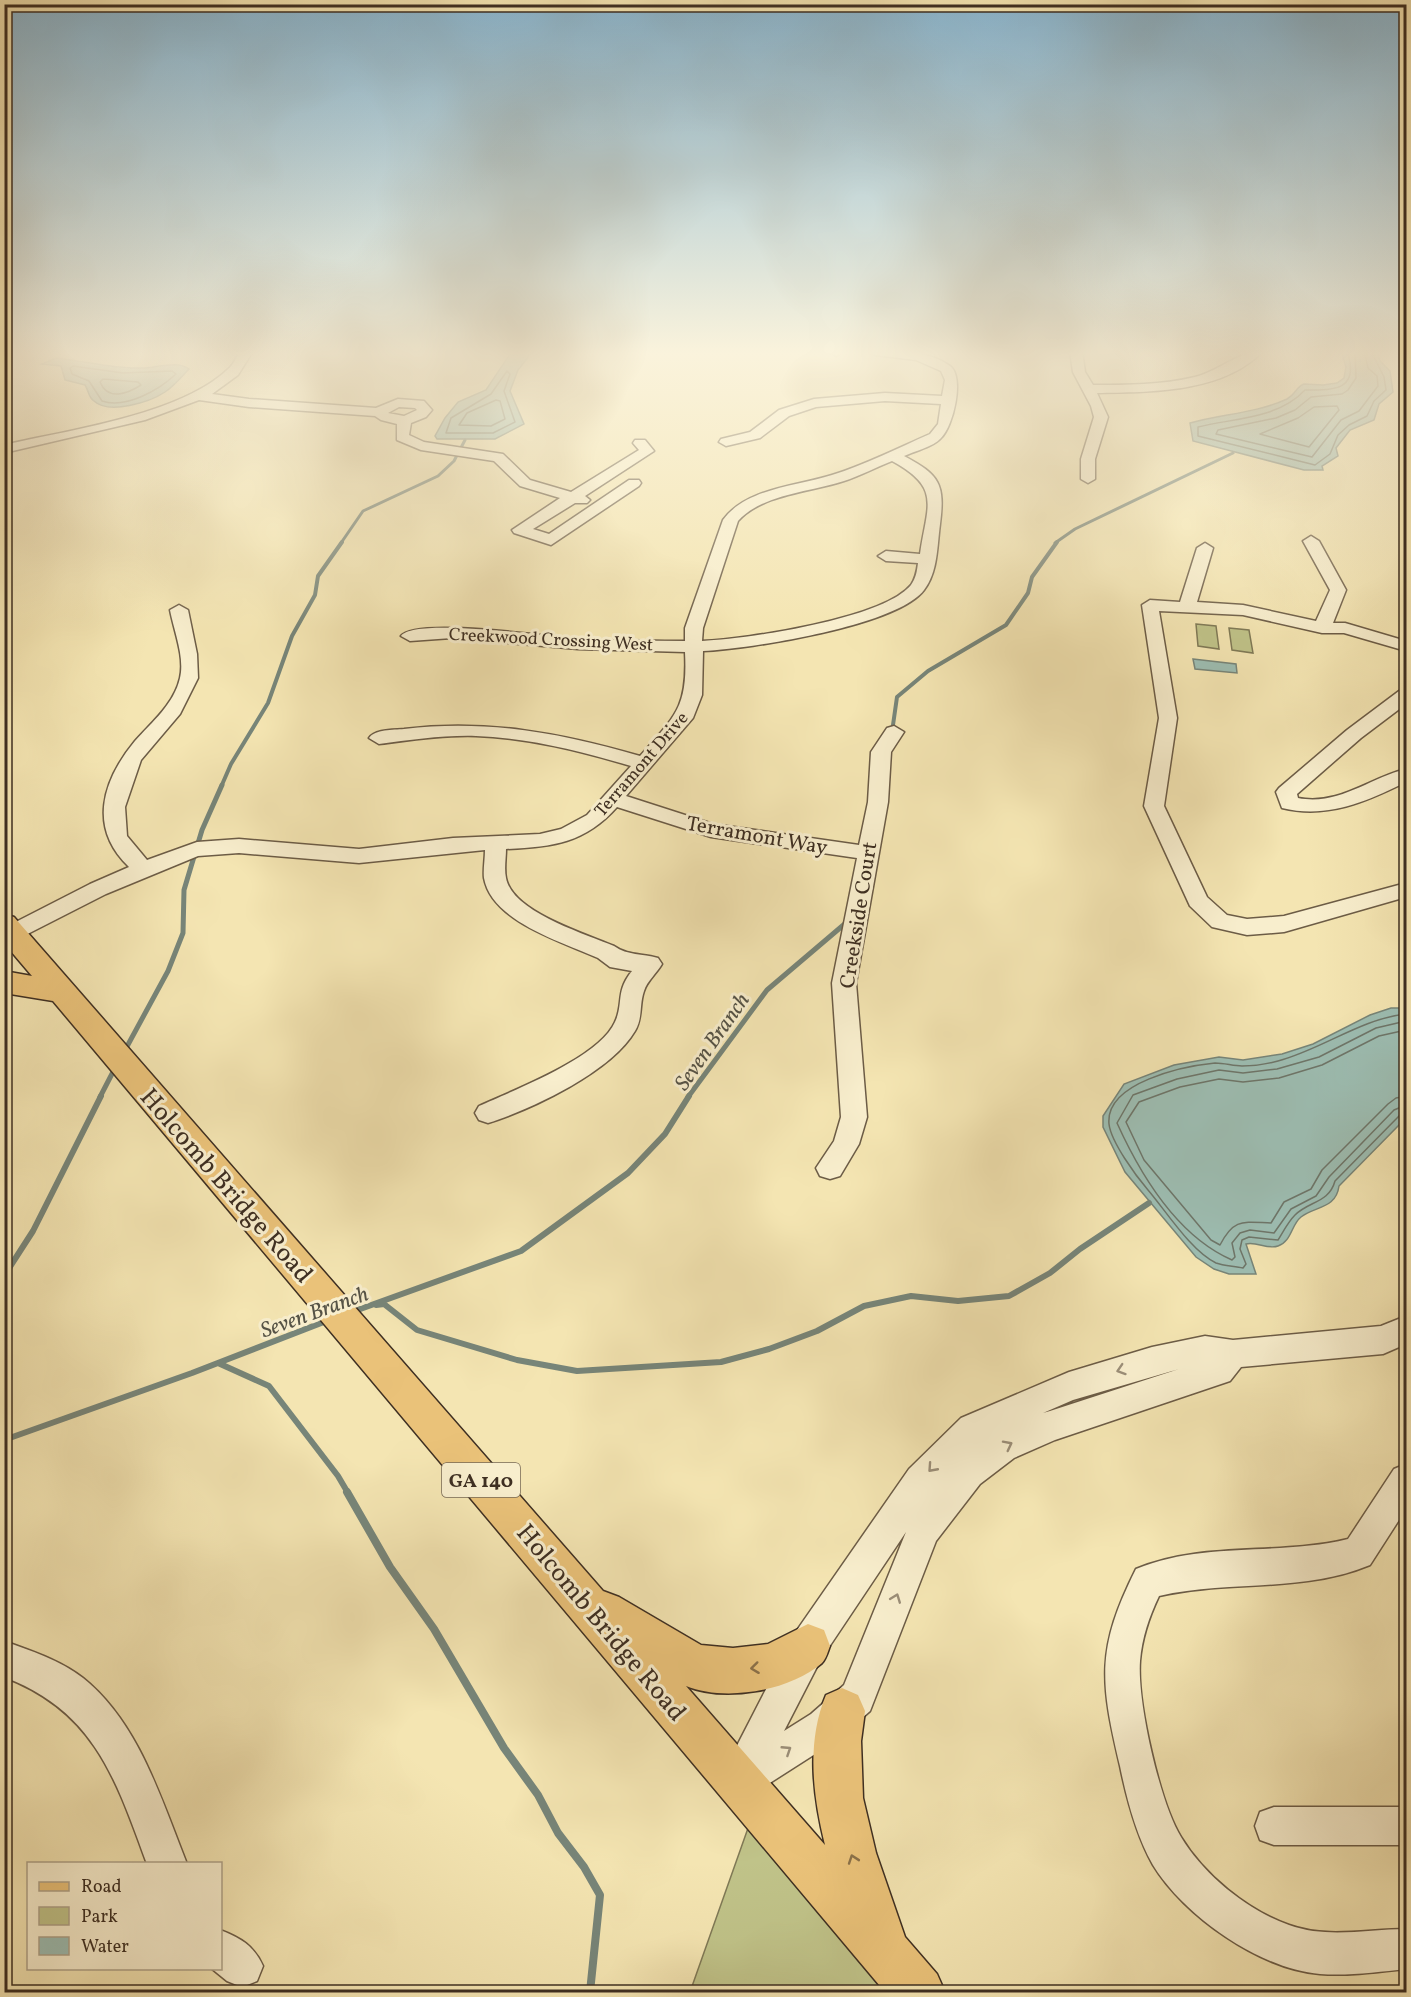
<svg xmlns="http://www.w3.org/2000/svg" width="1411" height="1997" font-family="Vollkorn,serif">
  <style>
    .green { fill: #c0c389; stroke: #7f7956; stroke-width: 1.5 }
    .water { fill: #9dbeb3; stroke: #778579; stroke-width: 1.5 }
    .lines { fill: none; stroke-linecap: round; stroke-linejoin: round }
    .shore { stroke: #6e766a; stroke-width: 1.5 }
    .stream-far4 { stroke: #778579; stroke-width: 3 }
    .stream-far3 { stroke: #778579; stroke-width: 4 }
    .stream-far2 { stroke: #778579; stroke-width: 5 }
    .stream-far1 { stroke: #778579; stroke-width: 6 }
    .stream { stroke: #778579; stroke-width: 8 }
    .minor-casing { stroke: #6c5c46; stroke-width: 3 }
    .major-casing { stroke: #3e2f22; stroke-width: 3 }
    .minor { fill: #f8eecd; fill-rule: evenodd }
    .major { fill: #eac279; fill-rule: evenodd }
    .oneway { stroke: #9b8e78 }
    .oneway2 { stroke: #8b7149 }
    .labels { text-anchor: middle; stroke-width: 6; stroke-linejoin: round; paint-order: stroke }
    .far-street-label { font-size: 18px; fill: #3e2f22; stroke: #f8eecd }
    .shield { fill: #f8eecd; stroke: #766855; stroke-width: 1.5 }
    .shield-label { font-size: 20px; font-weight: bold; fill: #3e2f22 }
    .street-label { font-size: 21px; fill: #3e2f22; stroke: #f8eecd }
    .water-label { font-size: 22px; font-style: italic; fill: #565346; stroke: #f8eecd }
    .near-street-label { font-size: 26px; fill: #3e2f22; stroke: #f8eecd }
  </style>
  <rect width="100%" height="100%" fill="#f4e5b2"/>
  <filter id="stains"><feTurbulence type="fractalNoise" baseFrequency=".00333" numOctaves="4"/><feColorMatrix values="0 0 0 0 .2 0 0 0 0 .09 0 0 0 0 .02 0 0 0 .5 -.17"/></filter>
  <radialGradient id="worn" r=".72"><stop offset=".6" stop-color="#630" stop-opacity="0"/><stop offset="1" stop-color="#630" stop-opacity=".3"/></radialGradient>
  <path class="green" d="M1196,624L1216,626L1219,649L1198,646Z
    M1229,628L1249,630L1253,653L1232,650Z
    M764,1783L939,1992H690Z"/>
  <path class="water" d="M512,351H533L518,370L510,391L524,424L495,439H437L435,436L445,418L458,402L486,390Z
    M1341,351H1377L1380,361L1390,371L1393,392L1379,404L1374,420L1350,430L1336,448L1338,456L1322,466L1323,470H1304L1193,441L1190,423C1222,414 1257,413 1287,399C1296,394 1296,387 1304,384L1323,385L1337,383L1344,378L1346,367Z
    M56,358C85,361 113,369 142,368C156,368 177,360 189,369C181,377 175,385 165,392C150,402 109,415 94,401C88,397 89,391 85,385L65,380L61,366L42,364Z
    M1193,659L1236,664L1237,673L1195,669Z
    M1391,1008H1406V1116L1399,1125L1339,1186C1336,1209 1315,1206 1301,1217C1291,1225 1292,1241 1278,1246C1268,1250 1256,1241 1246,1244L1256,1274H1229L1214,1269L1196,1257L1125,1172L1103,1127V1116L1124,1084L1174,1065L1219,1057L1243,1060L1282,1054L1313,1044L1370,1015Z"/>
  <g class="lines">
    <path class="shore" d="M1347,351C1360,389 1336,391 1305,390C1278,419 1234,418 1198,427V436L1315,465L1330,454L1338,435L1349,425L1367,416L1374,401L1386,390L1384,377L1371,351
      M1355,351L1356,378L1348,390L1342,394L1311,397L1295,410L1276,418L1218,430L1216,434L1312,457L1341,420L1359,411L1378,386L1377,376L1368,368L1364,351
      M73,366L123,373L172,371L176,374C159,390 126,409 102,401L89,381L72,374L70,368Z
      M507,371L510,374L504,391L515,422L493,433H446L451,418L491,394Z
      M103,379L138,382L141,385C127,394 108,401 100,382Z
      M496,400L500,401L505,419L491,426L459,425L467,413Z
      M1337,406L1339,410L1309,447L1260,434L1298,418L1314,407Z
      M1406,1014C1360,1019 1323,1049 1278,1061C1267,1064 1254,1066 1242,1066C1233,1066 1225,1063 1215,1063C1185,1066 1105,1082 1109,1124C1111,1142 1136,1176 1148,1190C1166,1211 1191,1251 1216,1263C1224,1266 1235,1266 1243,1268L1246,1264L1240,1249L1242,1240L1249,1237L1278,1240C1283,1232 1288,1222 1295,1215C1309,1201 1329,1203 1335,1181L1400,1115L1406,1113
      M1406,1021L1376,1028L1319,1057L1277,1069L1243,1073L1219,1070L1177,1079L1133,1095L1117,1123C1141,1176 1177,1236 1232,1260L1235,1257L1232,1243L1240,1233L1250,1230L1274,1233L1291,1209L1316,1196L1329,1177L1394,1110L1406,1105
      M1406,1030L1379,1036L1322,1065L1279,1078L1243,1082L1219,1079L1180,1087L1139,1102L1126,1122L1144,1160L1211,1240L1220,1245C1234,1218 1243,1222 1271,1223L1284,1202L1311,1189L1322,1170L1388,1104L1396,1098L1406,1096"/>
    <path class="stream-far4" d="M341,543L363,511L438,476L454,461L465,440
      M1055,543L1075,529L1233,453"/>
    <path class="stream-far3" d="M892,732L897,697L928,671L1006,625L1028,593L1032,577L1057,542
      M221,787L231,764L268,703L292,636L315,595L318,576L342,542"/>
    <path class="stream-far2" d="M124,1052L168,971L183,933L184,890L202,830L222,785
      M100,1097L115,1068
      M688,1097L767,990L847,922"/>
    <path class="stream-far1" d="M4,1276L33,1231L101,1096
      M376,1305L384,1304L417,1330L517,1360L577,1371L721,1362L769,1349L817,1331L864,1306L911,1296L958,1301L1009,1296L1050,1273L1080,1249L1149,1203
      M352,1312L521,1251L628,1173L665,1134L689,1096
      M218,1363L269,1386L338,1476L348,1493
      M4,1440L192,1373L329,1320"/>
    <path class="stream" d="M347,1492L390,1567L434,1629L504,1748L538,1795L558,1833L584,1867L600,1895L590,1992"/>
    <g class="minor-casing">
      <path id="minor" d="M240,351H253L238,375L212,394L249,399L376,408L398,399L424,401L432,410L426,417L411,423L409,435L424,442L503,454L530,480L571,492L639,450L633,443L635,440H645L654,451L585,496L590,500L587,503H575L533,529L549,534L629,480H639L641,483L639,486L551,545L514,533L512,530L560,498L520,486L494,461L421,450L397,440V424L381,420L375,416L249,407L199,400L145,420L4,453V445C69,430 179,415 227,370C233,366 236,358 240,351ZM399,407L415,408L417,410L404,416L388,413Z
        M830,351H842V352L836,356Z
        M869,351C896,351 927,349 950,366C965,377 953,427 941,438C933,447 915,451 904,456C940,475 945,484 940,524C937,546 938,572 924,590C897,626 749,649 703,651L702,695L693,718L626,796L713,824L859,845L868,802L871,752L887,728L894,726L904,732L891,752L888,802L856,983L867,1117L859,1144L840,1176L830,1179L820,1176L816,1168L834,1141L841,1117L832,983L857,858L711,837L617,807C585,843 553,847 506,849C506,858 504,869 506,878C512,912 586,934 614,946C628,956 642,953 658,958L662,964C657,973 647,981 644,991C639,1005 643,1018 635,1031C611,1072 532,1109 488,1123L479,1120L475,1113L479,1106C514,1090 599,1058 615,1022C624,1003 615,992 632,971L610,967L598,958C563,942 492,922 484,878C483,870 485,859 485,850L359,863L239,853L198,856L106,894L4,946V928L90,884L129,867C88,828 102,781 135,741C152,722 174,704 180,678C185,657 174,631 170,610L179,605L188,610L197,654L198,678L180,714L141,760L125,807L127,836L147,860L197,842L239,839L359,849L453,838L540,834L561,829L587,815L631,766C580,751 529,738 476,736C444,735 411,740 379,744L369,738C375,729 393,730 404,729C486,719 561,733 640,756C675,716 688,708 685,652L578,649L452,638L410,641L401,636C415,617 551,637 579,639C614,640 649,641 685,641V628L723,520C746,488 798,486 832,475C865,465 898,448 930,434L938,424L941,404L885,401L816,407L789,416L760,438L726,446L719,442L721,439L750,432L779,410L814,399L885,393L942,396L945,380L941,371L916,360L875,355ZM892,461C942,488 927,505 920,554L886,551L878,556L886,561L918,563C917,571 916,578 911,585C883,619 747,639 702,641L703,628L738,521C762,494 811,492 844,481C860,476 876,467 892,461Z
        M1070,351H1082L1085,372L1093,385C1127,385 1161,385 1195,377C1219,371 1239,351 1263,351C1223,393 1150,392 1097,393L1108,417L1095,459V479L1088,483L1081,479V459L1094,417L1091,406L1073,372Z
        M1311,536L1319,541L1346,590L1333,623H1345L1406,641V651L1344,633H1322L1243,615L1159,611L1177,718L1164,806L1207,897L1227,915L1247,919L1284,916L1406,883V897L1284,932L1247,935L1212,927L1190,906L1144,806L1159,718L1142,605L1150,600L1180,602L1197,548L1205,543L1213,548L1197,602L1243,605L1316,621L1330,590L1303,541Z
        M1406,689V704L1361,738L1297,794L1298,798C1339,806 1369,778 1406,769V782C1366,802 1327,819 1282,808L1276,792L1279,788L1347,730L1399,691Z
        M1406,1316V1344L1383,1354L1241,1367L1230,1381L1055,1440L1014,1458L980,1484L936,1541L870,1711L837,1740L751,1795L738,1801L725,1795L719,1782L725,1769L795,1633L909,1469L961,1418L1069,1372L1152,1347L1205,1336L1233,1340L1381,1326ZM1179,1369L1050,1411L1043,1413L1073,1400ZM906,1532L844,1685L811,1714L784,1731L821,1659Z
        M1406,1464V1509L1370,1565C1303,1593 1228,1580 1159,1596C1149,1617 1142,1637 1140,1661C1137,1702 1160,1803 1181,1837C1204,1875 1247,1910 1289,1925C1328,1939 1367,1929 1406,1929V1969C1379,1972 1348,1976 1320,1974C1260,1969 1184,1916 1153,1865C1136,1835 1127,1800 1120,1766C1100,1681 1096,1649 1136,1569C1202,1541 1279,1556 1348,1539L1394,1469Z
        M4,1641C31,1651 60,1660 83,1678C139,1723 161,1799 187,1864H147C116,1780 95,1711 4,1677Z
        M1274,1807H1406V1845H1274L1260,1840L1255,1826L1260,1812Z
        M220,1930C241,1938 254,1946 263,1966L257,1981L242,1987L227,1981L211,1968H220Z"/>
    </g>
    <g class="major-casing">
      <path id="major" d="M4,914L14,917L603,1591L619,1597L701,1645L733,1648L768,1644L808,1624L824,1630L830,1646C828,1651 826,1659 822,1663C790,1691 725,1702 686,1686L825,1845C813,1796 806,1742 826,1695L842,1688L858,1695L865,1711L861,1741L863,1798L876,1853L905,1937L937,1974L945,1992H885L53,1001L4,993V971L32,976L4,943Z"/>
    </g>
    <use href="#minor" class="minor"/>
    <use href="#major" class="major"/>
  </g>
  <defs><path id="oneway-chevron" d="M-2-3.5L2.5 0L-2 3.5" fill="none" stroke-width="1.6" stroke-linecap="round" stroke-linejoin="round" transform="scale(1.5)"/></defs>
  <g class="oneway">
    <use href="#oneway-chevron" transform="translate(1121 1370) rotate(162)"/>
    <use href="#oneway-chevron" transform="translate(1008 1445) rotate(-27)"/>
    <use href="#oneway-chevron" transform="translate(932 1468) rotate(132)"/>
    <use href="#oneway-chevron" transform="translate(896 1598) rotate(-69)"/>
    <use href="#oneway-chevron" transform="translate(787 1750) rotate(-33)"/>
  </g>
  <g class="oneway2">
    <use href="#oneway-chevron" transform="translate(755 1668) rotate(173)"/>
    <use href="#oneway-chevron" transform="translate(853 1859) rotate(-109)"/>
  </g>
  <linearGradient id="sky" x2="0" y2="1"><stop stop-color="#8ab8d3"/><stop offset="0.56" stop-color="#faf3dc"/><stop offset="1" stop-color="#faf3dc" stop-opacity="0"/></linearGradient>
  <rect width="1411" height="631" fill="url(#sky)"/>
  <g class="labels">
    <g class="far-street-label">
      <text transform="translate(551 639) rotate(3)" y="6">Creekwood Crossing West</text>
      <text transform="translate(641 764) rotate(-49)" y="6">Terramont Drive</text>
    </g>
    <rect class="shield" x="442" y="1463" width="78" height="34" rx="4.5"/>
    <g class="shield-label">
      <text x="481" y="1487">GA 140</text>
    </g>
    <g class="street-label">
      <text transform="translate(757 835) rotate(10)" y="7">Terramont Way</text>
      <text transform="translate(858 915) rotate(-81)" y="7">Creekside Court</text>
    </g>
    <g class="water-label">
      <text transform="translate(711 1041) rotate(-55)" y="8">Seven Branch</text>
      <text transform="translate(314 1311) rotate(-20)" y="8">Seven Branch</text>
    </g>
    <g class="near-street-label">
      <text transform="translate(227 1185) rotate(49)" y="9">Holcomb Bridge Road</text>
      <text transform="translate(602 1622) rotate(50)" y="9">Holcomb Bridge Road</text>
    </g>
  </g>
  <rect width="1411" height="1997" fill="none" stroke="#f4e5b2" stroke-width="24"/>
  <rect x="6" y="6" width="1399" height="1985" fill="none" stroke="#3e2f22" stroke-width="3"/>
  <rect x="12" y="12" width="1387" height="1973" fill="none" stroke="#3e2f22" stroke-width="1.5"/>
  <rect x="27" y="1862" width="195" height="108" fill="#f8eecd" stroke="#aea289" stroke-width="1.5"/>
  <rect x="39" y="1882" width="30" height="9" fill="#eac279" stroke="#aea289" stroke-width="1.5"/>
  <text x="81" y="1892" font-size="18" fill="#3e2f22">Road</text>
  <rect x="39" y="1907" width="30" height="18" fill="#c0c389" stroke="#aea289" stroke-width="1.5"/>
  <text x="81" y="1922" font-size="18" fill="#3e2f22">Park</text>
  <rect x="39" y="1937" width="30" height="18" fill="#9dbeb3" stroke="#aea289" stroke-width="1.5"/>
  <text x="81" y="1952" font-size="18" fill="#3e2f22">Water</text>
  <rect width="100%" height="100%" filter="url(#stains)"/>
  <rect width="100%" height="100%" fill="url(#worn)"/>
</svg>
